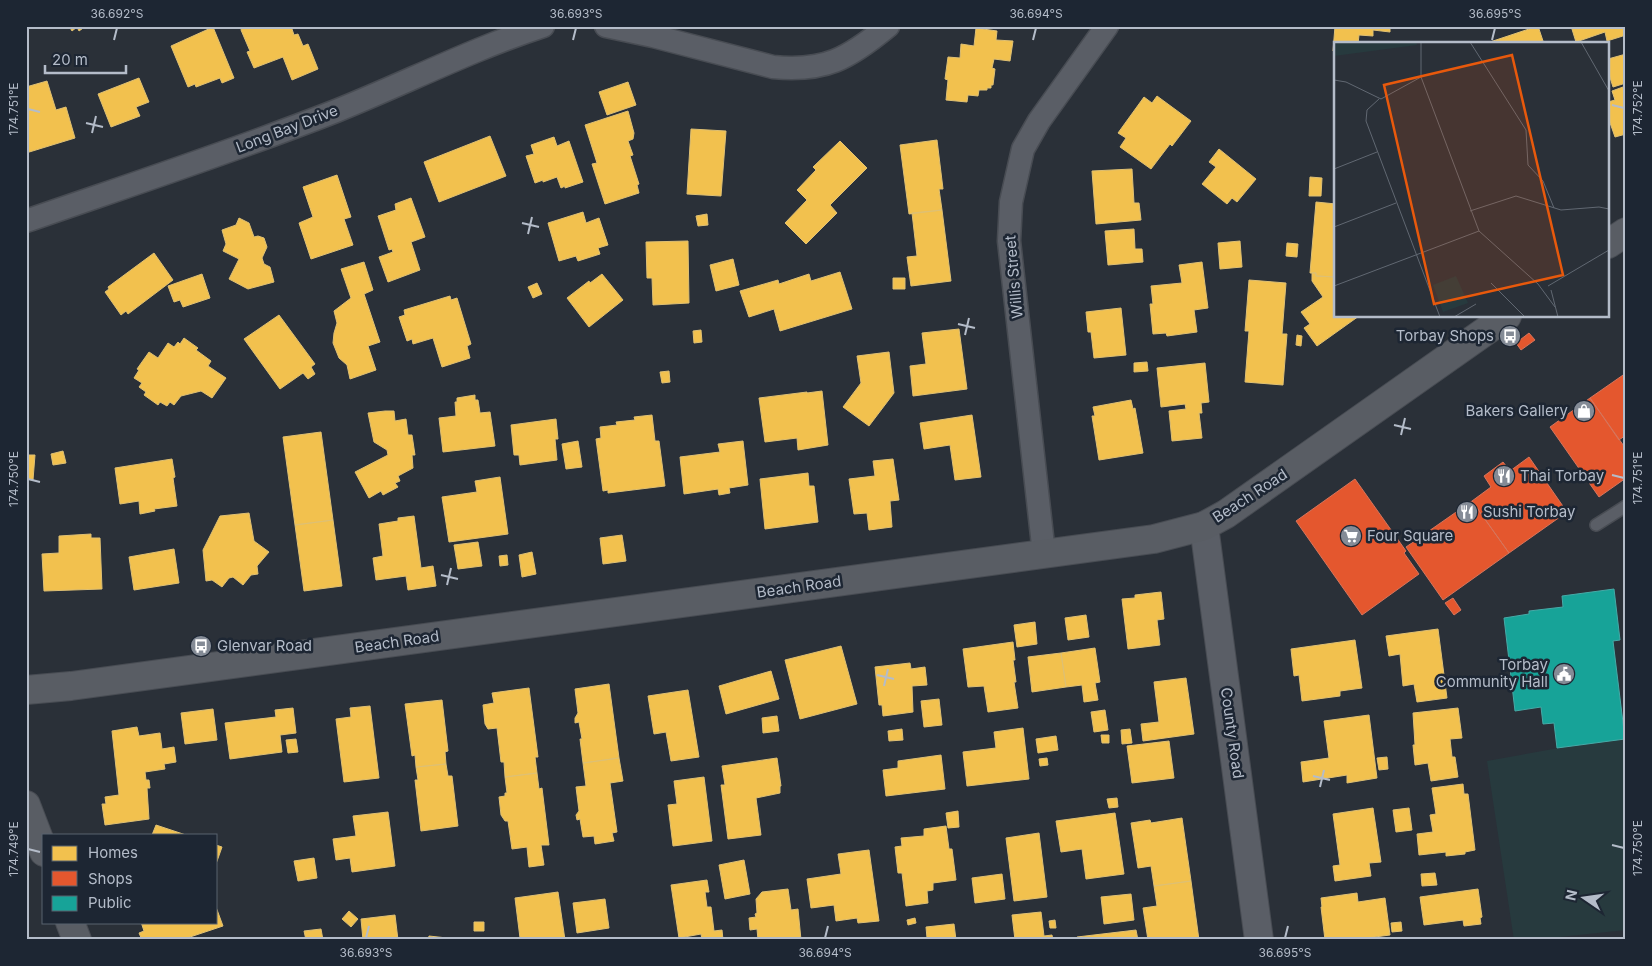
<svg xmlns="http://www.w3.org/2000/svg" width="1652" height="966" font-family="Inter,sans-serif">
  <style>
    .green { fill: #273a3e }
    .homes { fill: #f2c14e; stroke: #dfc073 }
    .shops { fill: #e4572e; stroke: #d6755c }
    .public { fill: #17a398; stroke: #46aaa7 }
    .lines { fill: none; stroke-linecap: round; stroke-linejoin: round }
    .service-casing { stroke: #484c53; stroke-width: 14 }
    .minor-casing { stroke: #484c53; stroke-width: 25 }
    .tertiary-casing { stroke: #484c53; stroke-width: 30 }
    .secondary-casing { stroke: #484c53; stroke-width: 30 }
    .service { stroke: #5a5e66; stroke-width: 11 }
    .minor { stroke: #5a5e66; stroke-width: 22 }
    .tertiary { stroke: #5a5e66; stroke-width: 28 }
    .secondary { stroke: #595d64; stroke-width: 28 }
    .ticks { fill: none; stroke: #b4bcc9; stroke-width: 2 }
    .labels { text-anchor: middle; stroke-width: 5; stroke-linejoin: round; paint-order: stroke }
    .street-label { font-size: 15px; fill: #b4bcc9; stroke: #1d2633 }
    .poi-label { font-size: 15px; fill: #b4bcc9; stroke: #1d2633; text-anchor: start }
    .inset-road { fill: none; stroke: #616872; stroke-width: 1 }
    .view { fill: #e8590c; fill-opacity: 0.15; stroke: #e8590c; stroke-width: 2.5 }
    .inset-edge { fill: none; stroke: #b4bcc9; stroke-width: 2.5 }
    .neatline { fill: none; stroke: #b4bcc9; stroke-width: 2 }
    .ticks-label { font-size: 12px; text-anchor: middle; fill: #b4bcc9 }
  </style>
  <rect width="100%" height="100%" fill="#2a3038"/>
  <path class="green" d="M1626,736V930L1531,940H1514L1487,761Z"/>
  <path class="homes" d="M69,26H86L79,31L77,27L72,31Z
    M242,26H291L294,35L298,34L303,46L308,44L318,69L292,80L283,57L254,68L247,52L250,51L241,30Z
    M1335,26H1390V32L1373,30V36L1359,35L1358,44H1336V51H1333Z
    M1538,26L1544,44H1484Z
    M1571,26H1626V35L1607,41L1605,32L1576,42Z
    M213,27L234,78L222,83L220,78L196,87L195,84L188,87L171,46Z
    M976,28L997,31L996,40L1013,41L1010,61L994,59L992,68L995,69L993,85H991V88H987V90H979L978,96L968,95L967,102L946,100L948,80L945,79L948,57L960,58L961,44L974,46Z
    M1626,54V83L1613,87L1608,71V59Z
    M139,78L149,102L136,107L140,116L111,127L98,94Z
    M47,81L56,110L66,107L75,138L26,153V87Z
    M628,82L636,105L607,115L599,92Z
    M1623,87L1626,92V134L1615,137L1608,117V102L1615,100L1612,91Z
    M1157,96L1191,121L1172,146L1170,144L1151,169L1120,147L1126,138L1118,133L1144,97L1152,103Z
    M628,111L634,133L633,139L628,141L633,155L630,156L639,184L637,185L639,193L605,204L592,164L597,163L585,125Z
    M691,129L726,131L721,196L687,194Z
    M490,136L506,176L439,202L424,162Z
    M554,137L557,146L569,141L583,182L565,188V186L561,188L557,177L543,182V180L535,183L526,156L534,154L531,145Z
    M937,140L943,189H939L942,210L909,214L900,145Z
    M840,141L867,168L830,205L837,213L806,244L785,223L807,200L797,190L816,170L813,167Z
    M1219,149L1256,179L1237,202L1232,198L1227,204L1202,184L1216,167L1209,162Z
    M1132,169L1134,203H1139L1141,220L1096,224L1092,171Z
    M337,175L351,217L344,219L353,245L311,259L299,223L313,217L303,187Z
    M1310,177L1322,178L1321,196H1309Z
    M411,198L425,237L411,242L420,270L388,282L379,257L393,252L392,249L389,250L378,216L396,210L395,204Z
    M1316,202L1336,204V277L1316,276V273H1310Z
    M942,210L951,281L911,286L907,257L917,256L912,213Z
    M583,212L586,223L599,218L608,245L598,248L600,254L578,261L576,256L559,261L548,223Z
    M707,214L708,225L698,226L696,216Z
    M239,218L249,223L254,237L258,236L264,238L267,247L262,258L264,264L270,267L274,282L248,289L229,279L239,259L223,251L226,244L222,230L236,225Z
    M1134,229L1135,249H1142L1143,262L1108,265L1105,231Z
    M688,241L689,303L653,305L652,278H647L646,242Z
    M1240,241L1242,267L1220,269L1218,243Z
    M1287,243L1298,244L1297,257L1286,256Z
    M154,253L173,280L128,314L126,311L121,315L105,292L109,289L108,287Z
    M733,259L739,285L716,291L710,265Z
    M364,262L373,290L364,294L380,342L368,346L376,370L350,379L347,365L339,358L333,343L334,333L337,323L334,311L351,298L341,269Z
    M1202,262L1208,308L1194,310L1197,332L1167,336L1166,333L1153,334L1150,304H1153L1151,286L1182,283L1179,265Z
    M840,272L852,309L780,331L774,309L749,317L740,291L778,280L779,284L809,274L811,281Z
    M1312,273H1316V276L1336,277V316H1359L1317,346L1304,328L1310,324L1301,312L1323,297L1312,281Z
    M202,274L210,298L183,307L180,300L174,302L168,286Z
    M602,274L623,300L589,327L567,298L589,281L590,283Z
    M893,278H905V289H893Z
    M1249,280L1286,283L1282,334H1287L1283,385L1245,382L1249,331H1245Z
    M537,283L542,294L533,298L528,287Z
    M450,296L451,300L457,298L471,344L467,346L470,358L442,367L433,338L413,344L412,339L407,341L399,317L405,315L404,310Z
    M1121,308L1126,355L1094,358L1091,332H1088L1086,312Z
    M279,315L315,364L311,367L315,374L308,379L303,373L280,389L244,339Z
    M959,329L967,389L913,396L910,366L926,364L922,333Z
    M701,330L702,342L694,343L693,331Z
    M1297,335L1302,336L1301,346L1296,345Z
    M184,338L198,348L196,350L211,361L208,366L226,378L212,398L201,391L181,396L174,405L170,402L167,406L160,402L158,405L144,395L146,392L139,387L142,383L134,378L139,370L137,369L149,352L158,358L168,343L174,347L178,342L180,344Z
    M889,352L894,393L869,426L843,407L861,383L857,356Z
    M1147,362L1148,371L1134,372V363Z
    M1205,363L1209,402L1201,403L1202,413H1199L1202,438L1172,441L1169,411L1186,409L1185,404L1161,407L1157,368Z
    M669,371L670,382L662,383L660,372Z
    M822,391L828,445L798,450L797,438L765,442L759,398L807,392V393Z
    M475,395V400H478L480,413L490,412L495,446L443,452L439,418L456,416L455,402H457V398Z
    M1131,400L1133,409L1135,408L1143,453L1099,460L1092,416H1095L1093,407Z
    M385,411H394L395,421L406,419L408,435H412L415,455H412L413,468L398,476L400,481L395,483L398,487L383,495L381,491L369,498L355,472L388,455L387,450L374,442L368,413Z
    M652,415L655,441H659L665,486L608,493V490L603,491L596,439L601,438L600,427L617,425L616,422L635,420L634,417Z
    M972,415L981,477L955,480L950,445L924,449L920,423Z
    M556,419L558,439H555L557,460L520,465L519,455H514L511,425Z
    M321,432L333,520L295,525L283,437Z
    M578,441L582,467L566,469L562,444Z
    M743,441L748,485L729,488L730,493L719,495L718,489L684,494L680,457L720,452L718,444Z
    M63,451L66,463L53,465L51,454Z
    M26,455H35L33,480L26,479Z
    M172,459L175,477L173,478L177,506L154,509L155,511L140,514L139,501L120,504L115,468Z
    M893,459L899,500L890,501L892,527L869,530L867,513L854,514L849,479L875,476L873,461Z
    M808,473L809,486H814L818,522L765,529L760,479Z
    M500,477L508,534L449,542L442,497L477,492L475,481Z
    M249,513L254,541L269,552L257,566L258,574L251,575L243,585L233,577L229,578L222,587L212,580L206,581L203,550L220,516Z
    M414,516L421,568L433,566L436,586L408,590L406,576L376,580L373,558L383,556L379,524L398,521V518Z
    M333,520L342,586L304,591L295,525Z
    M91,534V538H100L102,589L44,591L42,554L59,553V536Z
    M622,535L626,561L603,564L600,538Z
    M478,542L482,566L458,569L454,545Z
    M174,549L179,583L134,590L129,557Z
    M532,552L536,574L522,577L519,555Z
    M507,555L508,565L500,566L499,556Z
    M1161,592L1164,619L1157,620L1160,645L1128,649L1122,599L1135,598V595Z
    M1086,615L1089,637L1068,640L1065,618Z
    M1035,622L1037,644L1017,647L1014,625Z
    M1438,629L1447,698L1417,702L1414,684L1403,686L1400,654L1389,656L1386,636Z
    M1355,640L1362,688L1340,691V696L1302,701L1299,675L1294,676L1291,649Z
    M1013,642L1015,660H1013L1016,682H1014L1018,708L988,712L984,686L968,687L963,649Z
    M841,646L857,704L800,719L785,660Z
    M1095,648L1100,682L1095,683L1098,700L1084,702L1082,685L1066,687L1061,653Z
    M1061,653L1066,687L1032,692L1028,657Z
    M910,663L911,669L925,667L927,685L912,686L913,712L883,716L882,705H879L875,667Z
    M771,671L779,699L726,714L719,686Z
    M1186,678L1194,734L1143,741L1141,724L1159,722L1154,682Z
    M609,684L619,758L583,763L580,739H582L579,722L575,723V718L578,713L575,689Z
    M529,688L538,757H535L537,773L505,777L504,762H501L497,728L488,729L485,724L483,705L494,703L492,693Z
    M688,690L699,757L671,761L666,732L654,734L648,696Z
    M939,699L942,725L924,727L921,701Z
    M442,700L448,751L445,752L446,764L416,767L415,755L412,756L405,704Z
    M370,706L379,778L344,782L336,719L351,717L350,708Z
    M293,708L296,733L280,735L282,752L230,759L225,723L276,717L275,710Z
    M1458,708L1462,738L1450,739L1452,757H1455L1458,777L1431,781L1428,763L1415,765L1413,745H1415L1413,713Z
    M213,709L217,740L185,744L181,713Z
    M1105,710L1108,730L1094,732L1091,712Z
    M1369,715L1377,778L1347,783V775L1303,782L1301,762L1329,758L1324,721Z
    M777,716L779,731L763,733L762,718Z
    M137,727L139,736L160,733L162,749L174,747L176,762L164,764L165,769L145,772L146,780H149L150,788H147L149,819L105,825L102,804H106L105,797L119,795L112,731Z
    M1023,728L1029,779L967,786L963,752L996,748L994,732Z
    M902,729L903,740L889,741L888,731Z
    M1130,729L1132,743L1122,744L1121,730Z
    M1101,735H1109V743H1102Z
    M1056,736L1058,750L1038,753L1036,739Z
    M296,739L298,752L288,753L286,740Z
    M1169,741L1174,778L1132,783L1127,746Z
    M941,755L945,789L886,796L883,770L898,768V761Z
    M1387,757L1388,769L1379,770L1377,758Z
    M619,758L623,781L610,783L617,832L612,833L614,841L595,844L594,836L583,837L580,819L577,820L576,815L579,811L576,787L586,786L583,763Z
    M777,758L781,786H780V793L756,798L761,835L728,839L721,785H725L722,766Z
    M1047,758L1048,765L1040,766L1039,759Z
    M446,764L448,776H452L458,826L421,831L415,780H418L416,767Z
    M537,773L539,789L542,788L549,845H541L544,865L529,867L527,847L512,849L508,821H505L501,815L499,797L505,796V793H507L505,777Z
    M704,777L712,841L673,846L668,805L677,804L674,781Z
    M1463,784L1464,794H1468L1475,850L1465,852V854L1446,856V852L1419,855L1417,834L1433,832L1430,815L1436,814L1432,788Z
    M1117,798L1118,807L1109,808L1107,799Z
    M1373,808L1381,862L1369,863L1371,876L1335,881L1333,866L1340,865L1333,814Z
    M1409,808L1412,830L1396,832L1393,810Z
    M958,811L959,827L948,828L946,813Z
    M388,812L395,866L352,872L350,858L336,860L333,839L356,836L353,816Z
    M1115,813L1124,874L1086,879L1082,849L1061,852L1056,821Z
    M1182,818L1191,881L1154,886L1151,866L1138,868L1131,823L1150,820L1151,823Z
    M156,825L186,835H152Z
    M946,826L949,849H952L956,880L933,883V890L927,891L928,903L906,906L902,873H898L895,847L902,846L901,838L924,836V829Z
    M1039,833L1047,897L1014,901L1006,838Z
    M216,845L222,847L216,864Z
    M869,850L879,921L858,923L857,918L836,921L834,905L811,908L807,879L841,874L838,854Z
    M314,858L317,878L298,881L294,861Z
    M744,860L750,894L725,899L719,865Z
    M1435,873L1437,885L1422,886L1421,874Z
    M1002,874L1005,899L975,903L972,878Z
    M707,880L709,892H705L707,907H711L714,931L722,930L723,940H702L701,934L679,938L671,885Z
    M1191,881L1199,940H1148L1143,908L1157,906L1154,886Z
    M788,889L791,910L798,909L801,940H758L757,929L750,930L749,918L756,917L755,914L757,913L756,899L762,892Z
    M1478,889L1482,917L1480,918L1481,924L1464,926L1463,920L1424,925L1420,897Z
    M558,892L565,940H525V938H520L515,898Z
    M1357,893L1358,902L1385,898L1390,935L1352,940H1325L1321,907H1322L1321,898Z
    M1131,894L1134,920L1104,924L1101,897Z
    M605,899L609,928L577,933L573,903Z
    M216,907L223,926L181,940H142L139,933L144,931L141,922H216Z
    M349,911L358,919L351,927L342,919Z
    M1041,912L1044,936L1052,935L1053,940H1015L1012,915Z
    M395,915L398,940H363L361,919Z
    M915,918L916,923L908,925L907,920Z
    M1055,920L1056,928H1050L1049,921Z
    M474,922H484V931H474Z
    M1401,922L1402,931L1392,932L1391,923Z
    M954,924L956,940H916L927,938L926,927Z
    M321,929L323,940H306L304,931Z
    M1136,930L1138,940H1078L1077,937Z
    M429,936L465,940H428Z"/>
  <path class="shops" d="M1529,333L1535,340L1521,350L1516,343Z
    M1626,373V435L1619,440L1590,398Z
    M1590,398L1626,449V478L1599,497L1550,427Z
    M1529,457L1567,512L1509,553L1472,501L1491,487L1484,476L1503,462L1510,471Z
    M1355,479L1406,551L1404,553L1419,574L1362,615L1296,521Z
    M1472,501L1509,553L1443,600L1406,547Z
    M1453,598L1461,610L1454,615L1445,603Z"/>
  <path class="public" d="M1614,589L1620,640L1613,641L1625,739L1557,748L1554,723L1543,724L1541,707L1515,711L1504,618L1529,614V611L1563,607L1562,596Z"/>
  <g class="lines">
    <g class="service-casing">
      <path id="service" d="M1596,525L1626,506"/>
    </g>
    <g class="minor-casing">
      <path id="minor" d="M606,26L653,36L773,67C825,72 848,59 888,26
        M26,221C130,185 234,151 336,111C406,83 472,49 543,26
        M1044,554L1009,241L1011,202L1023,149L1039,121L1107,26"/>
    </g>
    <g class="tertiary-casing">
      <path id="tertiary" d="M1204,526L1259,940"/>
    </g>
    <g class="secondary-casing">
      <path id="secondary" d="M1608,244L1626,232
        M26,690L71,686L1154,539L1204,526L1226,514L1507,316
        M26,805L44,852
        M70,922L77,940"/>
    </g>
    <use href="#service" class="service"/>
    <use href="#minor" class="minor"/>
    <use href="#tertiary" class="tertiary"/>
    <use href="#secondary" class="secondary"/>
  </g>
  <path class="ticks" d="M114,40L117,28M573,40L576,28M1033,40L1036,28M1492,40L1495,28M1612,105L1624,108M28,109L40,112M86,123L103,127M92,133L96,116M522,223L539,227M528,234L532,217M958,324L975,328M965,335L969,318M1394,425L1411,429M1401,435L1405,418M1612,475L1624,478M28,479L40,482M441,575L458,579M447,585L451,568M877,675L894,679M884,686L888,669M1313,776L1330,780M1320,787L1324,770M1612,845L1624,848M28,849L40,852M366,938L369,926M825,938L828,926M1285,938L1288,926"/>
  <defs>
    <g id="bus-disc" transform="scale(1.125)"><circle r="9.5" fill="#848b96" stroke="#1d2633"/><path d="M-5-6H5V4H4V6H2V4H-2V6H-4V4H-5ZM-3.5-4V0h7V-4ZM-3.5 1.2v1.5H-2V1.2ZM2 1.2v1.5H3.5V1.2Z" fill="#fff"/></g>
    <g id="shop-disc" transform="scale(1.125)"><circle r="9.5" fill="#848b96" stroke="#1d2633"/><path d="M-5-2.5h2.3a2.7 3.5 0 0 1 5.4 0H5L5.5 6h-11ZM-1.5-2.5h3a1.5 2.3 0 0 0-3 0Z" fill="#fff"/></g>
    <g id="restaurant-disc" transform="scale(1.125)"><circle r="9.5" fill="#848b96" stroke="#1d2633"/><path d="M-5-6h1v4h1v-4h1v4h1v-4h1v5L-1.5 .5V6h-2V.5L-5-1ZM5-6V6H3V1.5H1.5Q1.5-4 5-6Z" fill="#fff"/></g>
    <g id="supermarket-disc" transform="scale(1.125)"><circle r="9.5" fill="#848b96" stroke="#1d2633"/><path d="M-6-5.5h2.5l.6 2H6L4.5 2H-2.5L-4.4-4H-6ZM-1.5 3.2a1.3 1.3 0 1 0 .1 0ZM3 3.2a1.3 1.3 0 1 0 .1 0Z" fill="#fff"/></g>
    <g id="civic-disc" transform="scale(1.125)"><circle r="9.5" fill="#848b96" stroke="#1d2633"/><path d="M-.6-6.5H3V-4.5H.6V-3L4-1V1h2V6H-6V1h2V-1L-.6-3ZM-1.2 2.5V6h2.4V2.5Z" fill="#fff"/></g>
  </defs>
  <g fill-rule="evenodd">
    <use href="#bus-disc" x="1510" y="336"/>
    <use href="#shop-disc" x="1584" y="411"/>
    <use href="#restaurant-disc" x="1504" y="476"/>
    <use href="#restaurant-disc" x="1467" y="512"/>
    <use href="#supermarket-disc" x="1351" y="536"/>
    <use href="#bus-disc" x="201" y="646"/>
    <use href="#civic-disc" x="1564" y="674"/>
  </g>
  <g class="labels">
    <g class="street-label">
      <text transform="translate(287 129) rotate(-21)" y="5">Long Bay Drive</text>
      <text transform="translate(1014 277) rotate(-95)" y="5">Willis Street</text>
      <text transform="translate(1250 496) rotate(-33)" y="5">Beach Road</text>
      <text transform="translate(799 587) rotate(-8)" y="5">Beach Road</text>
      <text transform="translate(397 642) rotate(-8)" y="5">Beach Road</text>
      <text transform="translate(1232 733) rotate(82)" y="5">County Road</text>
    </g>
    <g class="poi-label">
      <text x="1494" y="341" text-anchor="end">Torbay Shops</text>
      <text x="1568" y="416" text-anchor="end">Bakers Gallery</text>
      <text x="1520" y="481">Thai Torbay</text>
      <text x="1483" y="517">Sushi Torbay</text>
      <text x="1367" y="541">Four Square</text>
      <text x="217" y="651">Glenvar Road</text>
      <text x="1548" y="670" text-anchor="end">Torbay<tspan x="1548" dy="17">Community Hall</tspan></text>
    </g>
  </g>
  <g transform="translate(1334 42)">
    <rect width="275" height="275" fill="#2a3038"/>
    <path d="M0,0H82L83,3L0,14ZM122,234L134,261L109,270L99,243Z" fill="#273a3e"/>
    <path class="inset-road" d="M136,0L192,88L194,123L209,139L220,166M247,0L275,49M87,35V0M0,38L12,40L47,57L87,35L145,189L204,242L221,265M45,57L33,68L32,79L106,275M0,127L43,110M136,169L182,154L227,168L265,165L275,167M0,185L62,161M157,241L191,275M0,244L145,189M214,244L275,208M217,248L224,275M120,275L142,262"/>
    <path class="view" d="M178,13L229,233L100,262L50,43Z"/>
    <rect width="275" height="275" class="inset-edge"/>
  </g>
  <rect width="1652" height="966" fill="none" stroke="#1d2633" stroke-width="55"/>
  <rect x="42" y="834" width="175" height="90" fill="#1d2633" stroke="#59626f"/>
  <rect x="52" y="846" width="25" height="15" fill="#f2c14e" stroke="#59626f"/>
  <text x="88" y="858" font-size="15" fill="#b4bcc9">Homes</text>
  <rect x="52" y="871" width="25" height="15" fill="#e4572e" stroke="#59626f"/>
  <text x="88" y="884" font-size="15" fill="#b4bcc9">Shops</text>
  <rect x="52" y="896" width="25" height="15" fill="#17a398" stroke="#59626f"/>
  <text x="88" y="908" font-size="15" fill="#b4bcc9">Public</text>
  <g transform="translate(1584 898) rotate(283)" stroke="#1d2633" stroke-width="4" paint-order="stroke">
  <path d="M0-4L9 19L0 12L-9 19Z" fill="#b4bcc9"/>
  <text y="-8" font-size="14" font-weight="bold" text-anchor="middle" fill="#b4bcc9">N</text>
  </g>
  <path d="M45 65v8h81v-8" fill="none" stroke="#b4bcc9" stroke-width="2.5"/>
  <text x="52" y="65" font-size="15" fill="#b4bcc9" stroke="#1d2633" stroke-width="4" paint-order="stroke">20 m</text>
  <rect x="28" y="28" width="1596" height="910" class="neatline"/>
  <g class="ticks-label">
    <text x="117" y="18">36.692°S</text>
    <text x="576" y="18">36.693°S</text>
    <text x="1036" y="18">36.694°S</text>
    <text x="1495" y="18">36.695°S</text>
    <text transform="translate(1638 108) rotate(-90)" y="4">174.752°E</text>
    <text transform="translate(14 109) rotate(-90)" y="4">174.751°E</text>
    <text transform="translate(1638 478) rotate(-90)" y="4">174.751°E</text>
    <text transform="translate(14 479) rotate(-90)" y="4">174.750°E</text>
    <text transform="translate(1638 848) rotate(-90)" y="4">174.750°E</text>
    <text transform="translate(14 849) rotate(-90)" y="4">174.749°E</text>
    <text x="366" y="957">36.693°S</text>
    <text x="825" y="957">36.694°S</text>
    <text x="1285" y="957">36.695°S</text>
  </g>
</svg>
